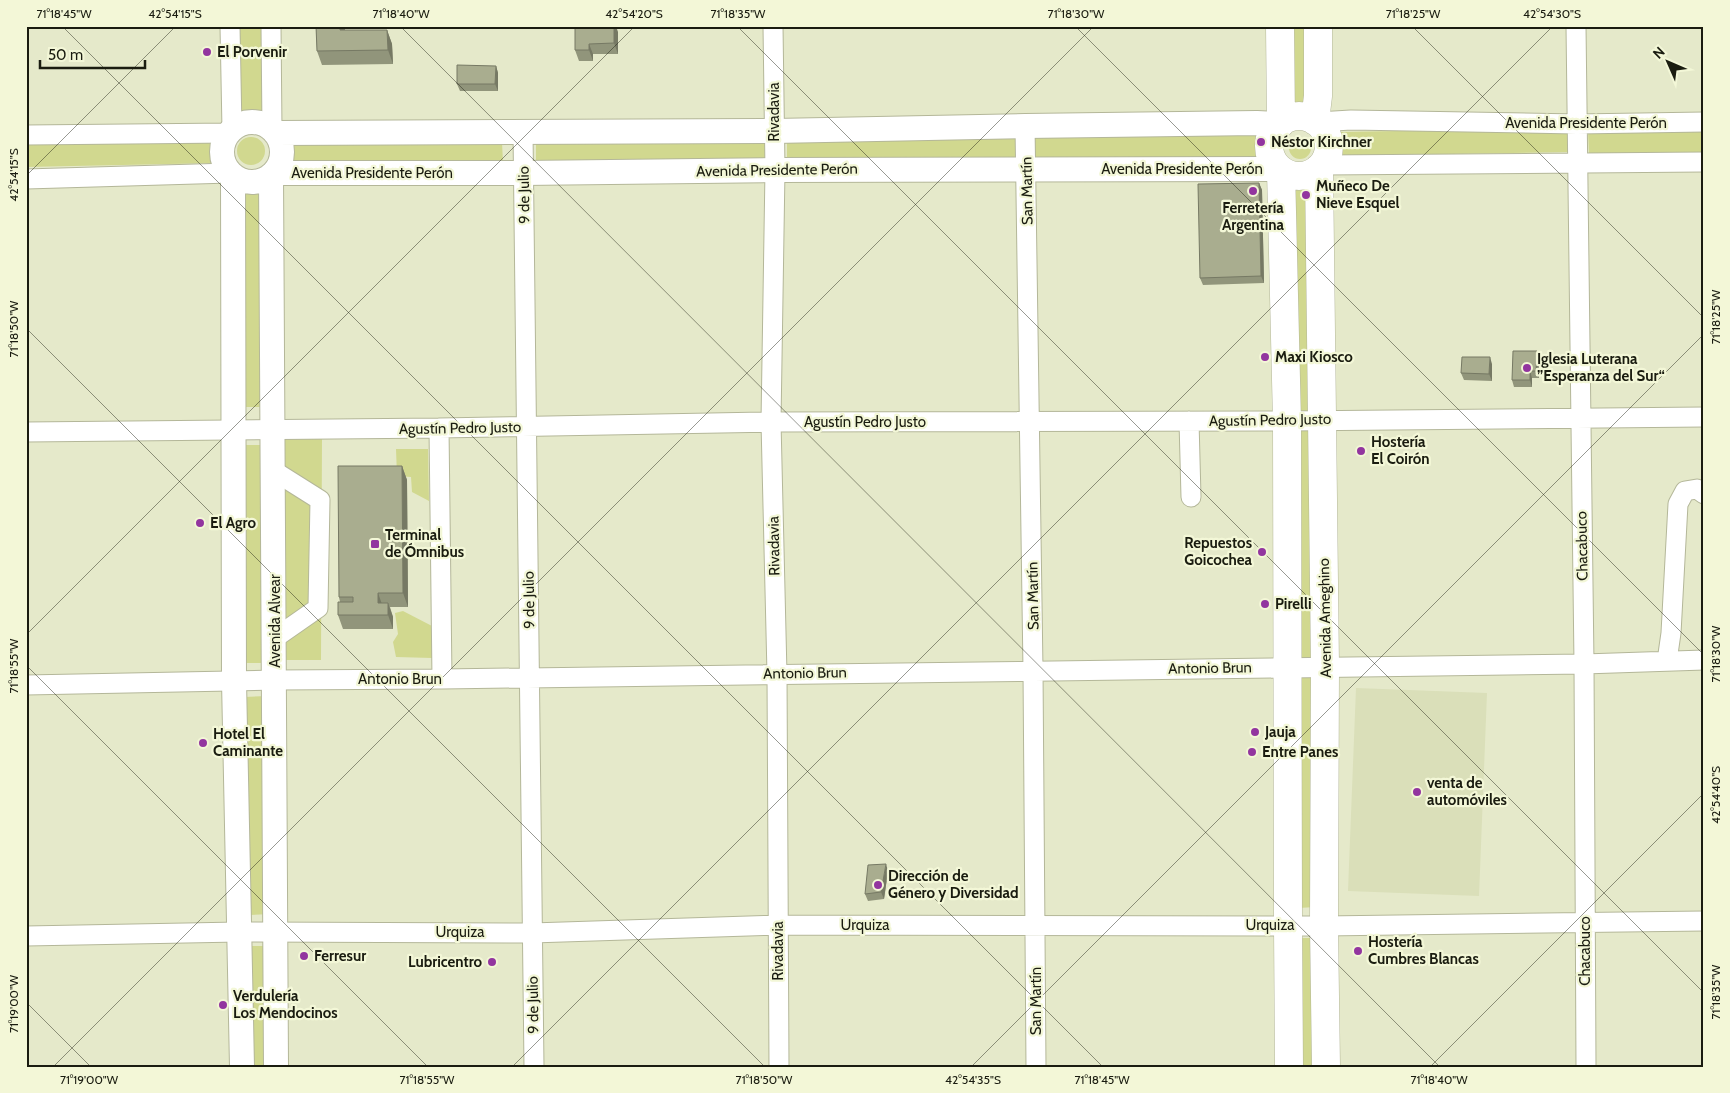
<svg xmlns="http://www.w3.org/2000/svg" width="1730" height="1093" font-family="Cabin,sans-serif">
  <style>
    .built { fill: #dadfb9 }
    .green { fill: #d1d88f }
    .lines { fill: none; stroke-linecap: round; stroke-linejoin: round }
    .minor-casing { stroke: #b4b799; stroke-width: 21 }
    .major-casing { stroke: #b4b799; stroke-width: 26 }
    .highway-casing { stroke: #b4b799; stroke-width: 29 }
    .minor { stroke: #fff; stroke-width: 19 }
    .major { stroke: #fff; stroke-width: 24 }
    .highway { stroke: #fff; stroke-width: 28 }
    .wall { fill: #91957b }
    .shaded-wall { fill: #767964 }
    .building { fill: #a9ad8f; stroke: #767964 }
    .ticks { fill: none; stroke: #1a1c10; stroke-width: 1; stroke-opacity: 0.45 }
    .poi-dot { fill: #92359f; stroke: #f3f7d7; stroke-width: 2 }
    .labels { text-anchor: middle; stroke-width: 4.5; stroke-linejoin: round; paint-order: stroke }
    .poi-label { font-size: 15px; font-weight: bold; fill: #1a1c10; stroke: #f3f7d7; text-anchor: start }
    .street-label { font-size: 15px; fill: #1a1c10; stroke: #f3f7d7 }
    .neatline { fill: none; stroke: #1a1c10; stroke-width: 2 }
    .ticks-label { font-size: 12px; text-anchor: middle; fill: #1a1c10 }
  </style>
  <rect width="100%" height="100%" fill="#e5e9ca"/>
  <path class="built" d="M1356,688L1487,693L1479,896L1348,891Z"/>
  <path class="green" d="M239,26H263L264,114L240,115Z
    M1291,26H1308L1310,110H1292Z
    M1568,128V152L1338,156V132Z
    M1704,129V153L1589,155L1588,131Z
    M1264,134L1265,158L1034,161V137Z
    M1018,135V158L787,162V138Z
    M1289 148a11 11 0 1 1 22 0a11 11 0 1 1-22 0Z
    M237 151a14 14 0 1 1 28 0a14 14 0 1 1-28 0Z
    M767,138V162L536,166V142Z
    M217,139V163L26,167V143Z
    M502,142L503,163L287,166L286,144Z
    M1311,182L1315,412H1298L1293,183Z
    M265,189L268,407H243L241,190Z
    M1295,429H1312L1317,658L1299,659Z
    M284,437H322L321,660H283Z
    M242,445H266L268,663H244Z
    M396,449H428L429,501L412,492L411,477L397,476Z
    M403,611L432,626V658L396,657L393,642L398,634L395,613Z
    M1293,678H1311L1316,907L1298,908Z
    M268,696L271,914L247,915L244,697Z
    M1295,938H1313L1316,1067H1298Z
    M245,946H269L270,1067H246Z"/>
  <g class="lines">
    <g class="minor-casing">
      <path id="minor" d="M230,26L232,130
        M271,26L272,130
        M773,26L775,170L771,422L777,674L779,1067
        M1576,26L1584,664L1586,1067
        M1318,122L1351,120L1577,124L1704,122
        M1025,126L1033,670L1036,1067
        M523,132L534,1067
        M26,135L230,133
        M1322,165L1704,162
        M26,179L230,173
        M1189,421L1191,497
        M439,428L442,679
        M26,432L439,428L771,422L1287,421L1704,417
        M274,471L320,500L318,608L275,638
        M1667,661L1671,633L1678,504L1685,491L1697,489L1704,494
        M26,685L275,680L442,679L1584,664L1704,660
        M26,936L239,932L532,933L778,925L1324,926L1704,921"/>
    </g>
    <g class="major-casing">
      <path id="major" d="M222 152a30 30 0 1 1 60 0a30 30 0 1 1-60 0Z
        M275,133L774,131L1025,126L1257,123L1279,124
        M274,173H523L775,170L1280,169
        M233,175L234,681L242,1067
        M271,175L276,1067"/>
    </g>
    <g class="highway-casing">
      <path id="highway" d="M1280,26L1281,123
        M1269 146a30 30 0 1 1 60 0a30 30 0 1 1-60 0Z
        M1315,121L1318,96V26
        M1319,168L1325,666L1324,926L1326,1067
        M1281,170L1287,421L1288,925L1289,1067"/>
    </g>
    <use href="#minor" class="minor"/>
    <use href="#major" class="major"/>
    <use href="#highway" class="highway"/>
  </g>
  <path class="wall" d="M316,26H345V30H387L392,44L393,64L322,65L317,51Z
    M575,26L618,32V54H593V61H579L575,50Z
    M496,66L498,73V91H460L457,84Z
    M1259,183L1262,190L1264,283L1203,285L1200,278Z
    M1537,351L1539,358V378H1532V387H1514L1512,380Z
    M1492,364V381L1464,380L1461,373Z
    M402,466L407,480L408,607H390L393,617V629H343L338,615L340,602L339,597Z
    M888,871L884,899L868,901L865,894Z"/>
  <path class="shaded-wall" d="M340,26H345V44L340,30Z
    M614,26H616L618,32V54L614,43Z
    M387,30L392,44L393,64L388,50Z
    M589,44L593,54V61L589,50Z
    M496,66L498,73V91L495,84Z
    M1259,183L1262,190L1264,283L1261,276Z
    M1537,351L1539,358V378L1536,371Z
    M1490,357L1492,364V381L1489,374Z
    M1530,371L1532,378V387L1530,380Z
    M402,466L407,480L408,607L403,593Z
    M378,593L383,607L378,603Z
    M388,603L393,617V629L388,615Z
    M886,864L888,871L884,899L881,892Z"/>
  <path class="building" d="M316,26H340V30H387L388,50L317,51Z
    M575,26H614V43L589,44V50H575Z
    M457,65L496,66L495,84H457Z
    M1259,183L1261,276L1200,278L1198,184Z
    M1513,351H1537L1536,371H1530V380H1512Z
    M1462,357H1490L1489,374L1461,373Z
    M338,466H402L403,593H378V603H388V615H338V602H353V597H339Z
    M886,864L881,892L865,894L868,865Z"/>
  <path class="ticks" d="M62,26L1103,1067M400,26L1440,1067M737,26L1704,993M1075,26L1704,655M1412,26L1704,318M26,176L176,26M26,328L765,1067M26,635L635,26M26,665L428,1067M26,1002L91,1067M53,1067L1094,26M512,1067L1553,26M971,1067L1704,334M1430,1067L1704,793"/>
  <g class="poi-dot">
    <circle cx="207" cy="52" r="5"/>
    <circle cx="1261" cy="142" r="5"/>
    <circle cx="1253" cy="191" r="5"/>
    <circle cx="1306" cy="195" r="5"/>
    <circle cx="1265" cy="357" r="5"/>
    <circle cx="1527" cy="368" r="5"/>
    <circle cx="1361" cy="451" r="5"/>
    <circle cx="200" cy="523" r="5"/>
    <rect x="370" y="539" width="10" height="10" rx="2.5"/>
    <circle cx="1262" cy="552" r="5"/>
    <circle cx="1265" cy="604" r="5"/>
    <circle cx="1255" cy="732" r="5"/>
    <circle cx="203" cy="743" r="5"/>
    <circle cx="1252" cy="752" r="5"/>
    <circle cx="1417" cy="792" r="5"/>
    <circle cx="878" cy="885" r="5"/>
    <circle cx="1358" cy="951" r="5"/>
    <circle cx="304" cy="956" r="5"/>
    <circle cx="492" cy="962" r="5"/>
    <circle cx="223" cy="1005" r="5"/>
  </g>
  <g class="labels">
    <g class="poi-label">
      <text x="217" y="57">El Porvenir</text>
      <text x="1271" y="147">Néstor Kirchner</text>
      <text x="1316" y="191">Muñeco De<tspan x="1316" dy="17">Nieve Esquel</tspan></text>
      <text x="1253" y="213" text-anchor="middle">Ferretería<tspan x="1253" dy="17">Argentina</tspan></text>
      <text x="1275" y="362">Maxi Kiosco</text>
      <text x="1537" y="364">Iglesia Luterana<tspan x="1537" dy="17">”Esperanza del Sur“</tspan></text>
      <text x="1371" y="447">Hostería<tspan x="1371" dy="17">El Coirón</tspan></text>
      <text x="210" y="528">El Agro</text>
      <text x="385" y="540">Terminal<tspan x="385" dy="17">de Ómnibus</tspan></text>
      <text x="1252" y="548" text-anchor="end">Repuestos<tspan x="1252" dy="17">Goicochea</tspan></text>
      <text x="1275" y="609">Pirelli</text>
      <text x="1265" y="737">Jauja</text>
      <text x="213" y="739">Hotel El<tspan x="213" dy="17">Caminante</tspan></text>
      <text x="1262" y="757">Entre Panes</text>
      <text x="1427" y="788">venta de<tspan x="1427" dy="17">automóviles</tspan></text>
      <text x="888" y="881">Dirección de<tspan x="888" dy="17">Género y Diversidad</tspan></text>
      <text x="1368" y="947">Hostería<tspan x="1368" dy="17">Cumbres Blancas</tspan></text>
      <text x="314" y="961">Ferresur</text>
      <text x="482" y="967" text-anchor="end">Lubricentro</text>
      <text x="233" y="1001">Verdulería<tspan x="233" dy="17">Los Mendocinos</tspan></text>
    </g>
    <g class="street-label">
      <text transform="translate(774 112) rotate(-90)" y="5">Rivadavia</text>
      <text x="1586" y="128">Avenida Presidente Perón</text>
      <text x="1182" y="174">Avenida Presidente Perón</text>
      <text transform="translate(777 170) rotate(-1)" y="5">Avenida Presidente Perón</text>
      <text x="372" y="178">Avenida Presidente Perón</text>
      <text transform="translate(1027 191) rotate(-91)" y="5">San Martín</text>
      <text transform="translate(524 195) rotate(-91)" y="5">9 de Julio</text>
      <text transform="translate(1270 420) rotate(-1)" y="5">Agustín Pedro Justo</text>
      <text x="865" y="427">Agustín Pedro Justo</text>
      <text transform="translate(460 428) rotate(-1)" y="5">Agustín Pedro Justo</text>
      <text transform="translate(774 546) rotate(-91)" y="5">Rivadavia</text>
      <text transform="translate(1582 546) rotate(-91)" y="5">Chacabuco</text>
      <text transform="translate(1033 596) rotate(-91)" y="5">San Martín</text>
      <text transform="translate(529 600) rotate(-91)" y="5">9 de Julio</text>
      <text transform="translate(1325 618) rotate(-91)" y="5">Avenida Ameghino</text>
      <text transform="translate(275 621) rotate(-90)" y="5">Avenida Alvear</text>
      <text transform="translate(1210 668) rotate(-1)" y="5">Antonio Brun</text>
      <text transform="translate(805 673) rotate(-1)" y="5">Antonio Brun</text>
      <text x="400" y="684">Antonio Brun</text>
      <text x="865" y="930">Urquiza</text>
      <text x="1270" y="930">Urquiza</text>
      <text x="460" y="937">Urquiza</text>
      <text transform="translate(778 951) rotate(-90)" y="5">Rivadavia</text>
      <text transform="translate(1585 951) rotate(-90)" y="5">Chacabuco</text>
      <text transform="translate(1036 1001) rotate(-90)" y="5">San Martín</text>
      <text transform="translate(533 1005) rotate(-91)" y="5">9 de Julio</text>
    </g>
  </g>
  <rect width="1730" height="1093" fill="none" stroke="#f3f7d7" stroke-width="55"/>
  <g transform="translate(1668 62) rotate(315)" stroke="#f3f7d7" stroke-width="4" paint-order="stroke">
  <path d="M0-4L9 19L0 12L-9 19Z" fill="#1a1c10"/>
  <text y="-8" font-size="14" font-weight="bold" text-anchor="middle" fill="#1a1c10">N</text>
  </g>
  <path d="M40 60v8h105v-8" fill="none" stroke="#1a1c10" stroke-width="2.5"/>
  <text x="48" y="60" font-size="15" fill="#1a1c10" stroke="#f3f7d7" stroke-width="4" paint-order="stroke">50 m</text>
  <rect x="28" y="28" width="1674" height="1038" class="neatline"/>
  <g class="ticks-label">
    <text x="64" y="18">71°18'45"W</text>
    <text x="175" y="18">42°54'15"S</text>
    <text x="401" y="18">71°18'40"W</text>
    <text x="634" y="18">42°54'20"S</text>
    <text x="738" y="18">71°18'35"W</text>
    <text x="1076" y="18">71°18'30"W</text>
    <text x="1413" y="18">71°18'25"W</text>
    <text x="1552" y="18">42°54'30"S</text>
    <text transform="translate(14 175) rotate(-90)" y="4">42°54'15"S</text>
    <text transform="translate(1716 317) rotate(-90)" y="4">71°18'25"W</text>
    <text transform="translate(14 329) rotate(-90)" y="4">71°18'50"W</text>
    <text transform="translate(1716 654) rotate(-90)" y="4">71°18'30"W</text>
    <text transform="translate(14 666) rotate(-90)" y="4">71°18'55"W</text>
    <text transform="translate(1716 795) rotate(-90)" y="4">42°54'40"S</text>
    <text transform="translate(1716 992) rotate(-90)" y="4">71°18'35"W</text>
    <text transform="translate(14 1004) rotate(-90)" y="4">71°19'00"W</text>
    <text x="89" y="1084">71°19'00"W</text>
    <text x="427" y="1084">71°18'55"W</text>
    <text x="764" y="1084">71°18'50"W</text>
    <text x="973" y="1084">42°54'35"S</text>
    <text x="1102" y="1084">71°18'45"W</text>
    <text x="1439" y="1084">71°18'40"W</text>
  </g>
</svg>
